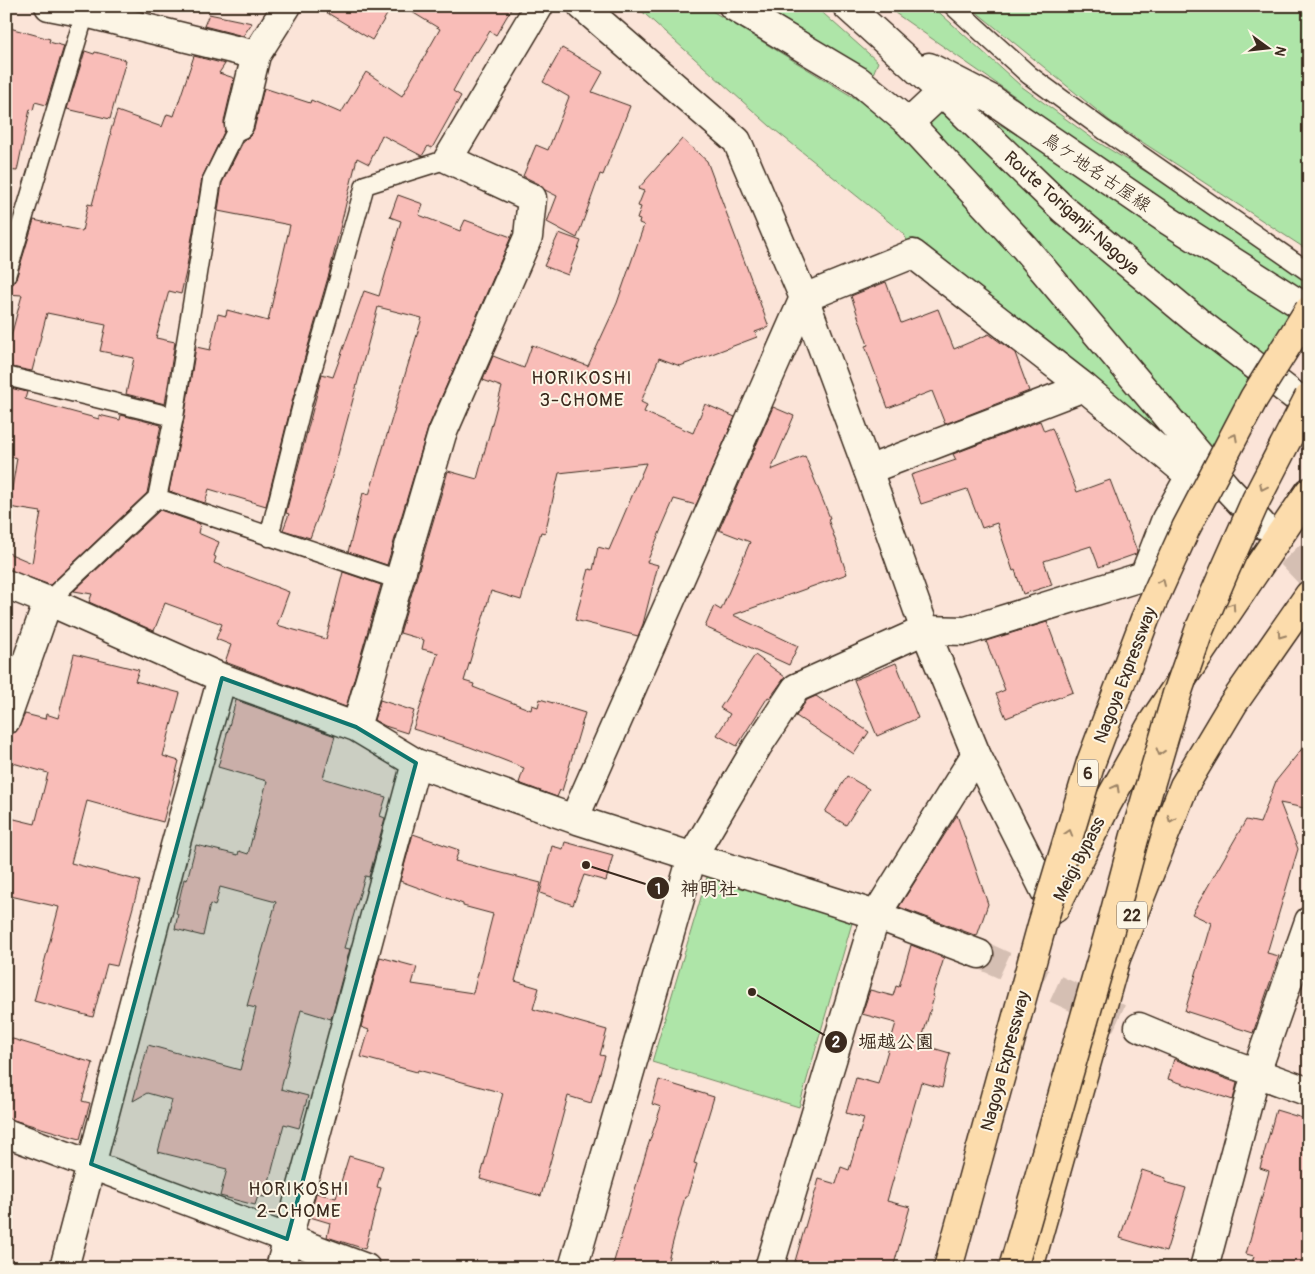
<svg xmlns="http://www.w3.org/2000/svg" width="1315" height="1274" font-family="Pangolin,'Klee One',sans-serif">
  <style>
    .green { fill: #aee5a8; stroke: #748863 }
    .building { fill: #f9bdb8; stroke: #3b2a1e }
    .lines { fill: none; stroke-linecap: round; stroke-linejoin: round }
    .minor-tunnel { stroke: #d5bfb3; stroke-width: 28; stroke-dasharray: 28 14; stroke-linecap: butt }
    .service-casing { stroke: #3b2a1e; stroke-width: 21 }
    .minor-casing { stroke: #3b2a1e; stroke-width: 31 }
    .tertiary-casing { stroke: #3b2a1e; stroke-width: 31 }
    .secondary-casing { stroke: #3b2a1e; stroke-width: 31 }
    .trunk-casing { stroke: #3b2a1e; stroke-width: 31 }
    .service { stroke: #fcf5e5; stroke-width: 18 }
    .minor { stroke: #fcf5e5; stroke-width: 28 }
    .tertiary { stroke: #fcf5e5; stroke-width: 28 }
    .secondary { stroke: #fcf5e5; stroke-width: 28 }
    .trunk { stroke: #fcdcac; stroke-width: 28 }
    .motorway-bridge-casing { stroke: #3b2a1e; stroke-width: 31; stroke-linecap: butt }
    .motorway-bridge { stroke: #fcdcac; stroke-width: 28 }
    .oneway { stroke: #9c8365 }
    .marked { fill: #0f766e; fill-opacity: 0.2; stroke: #0f766e; stroke-width: 4; stroke-linejoin: round }
    .labels { text-anchor: middle; stroke-width: 4; stroke-linejoin: round; paint-order: stroke }
    .shield { fill: #fcf5e5; stroke: #75675a; stroke-width: 1 }
    .shield-label { font-size: 16px; font-weight: bold; fill: #3b2a1e }
    .street-label { font-size: 18px; fill: #3b2a1e; stroke: #fcf5e5 }
    .neighbourhood-label { font-size: 19px; letter-spacing: 1px; fill: #3b2a1e; stroke: #fcf5e5 }
    .leader { fill: none; stroke: #3b2a1e; stroke-width: 2 }
    .callout-dot { fill: #3b2a1e; stroke: #fcf5e5; stroke-width: 2 }
    .mark-label { font-size: 15px; text-anchor: middle; font-weight: bold; fill: #fff }
    .callout-label { font-size: 19px; text-anchor: middle; font-weight: bold; fill: #3b2a1e; stroke: #fcf5e5; stroke-width: 4; stroke-linejoin: round; paint-order: stroke }
  </style>
  <rect width="100%" height="100%" fill="#fbe4d8"/>
  <filter id="ink" filterUnits="userSpaceOnUse"><feTurbulence type="fractalNoise" baseFrequency=".02" numOctaves="2"/><feDisplacementMap in="SourceGraphic" scale="10" xChannelSelector="R" yChannelSelector="G"/><feConvolveMatrix kernelMatrix="1 2 1 2 8 2 1 2 1" color-interpolation-filters="sRGB"/></filter>
  <g filter="url(#ink)">
    <path class="green" d="M636,6H704L876,111L909,123L942,92L1165,218L1016,97L885,6H932L1021,86L1096,141L1309,272V277L1295,300L1211,469L1084,387L913,254L904,234L770,126Z
      M763,6H815L878,62L873,74Z
      M969,6H1309V251L1110,121Z
      M710,867L852,923L799,1107L652,1062Z"/>
    <path class="building" d="M316,6H392L372,40Z
      M402,6H513L496,35L490,31L477,52L475,51L453,91L461,96L432,148L428,146L422,156L382,135L369,164L357,158L329,274L293,398L266,506L209,489L205,503L169,491L184,419L196,347L210,350L218,314L226,316L227,310L268,321L290,225L218,211L222,183L244,140L250,136L254,129L264,88L310,103L311,100L341,113L366,72L402,96L440,29Z
      M209,14L252,23L243,36L204,26Z
      M6,27L50,39L49,42L64,46L46,105L35,102L33,110L30,109L17,171L6,170Z
      M562,48L603,72L592,92L630,106L603,175L600,174L577,238L547,222L557,196L545,190L539,184L523,176L536,145L548,150L569,97L543,82Z
      M85,51L94,54L95,52L126,60L110,119L67,109Z
      M194,56L225,64L219,73L234,78L224,121L225,130L202,178L186,272L181,294L169,291L156,338L175,342L165,404L126,394L134,358L100,351L106,325L47,313L32,371L6,366V355L22,295L6,294V286L13,284L16,279L34,220L82,231L88,204L92,205L111,134L110,133L117,111L162,127L167,114L174,116Z
      M682,139L707,161L769,327L755,332L757,337L680,366L659,358L641,402L647,405L644,412L693,433L705,404L735,417L696,505L674,499L647,562L658,565L643,624L638,636L575,620L589,569L593,570L598,547L609,550L646,463L559,473L545,533L541,532L521,600L491,591L464,681L474,684L473,687L531,710L532,705L538,707L540,699L585,713L562,791L560,790L557,797L519,783L524,768L470,747L413,729L438,653L422,649L424,640L400,633L448,471L477,479L502,387L483,380L493,356L524,368L532,345L588,366L617,303L644,225L639,223L640,220L637,219L641,207L638,206L644,191L638,189Z
      M398,195L423,204L419,215L460,231L465,220L511,237L428,428L387,565L348,552L363,493L369,495L422,318L378,307L330,484L310,538L283,530L289,514L286,513L322,374L333,377L364,291L379,296L401,221L390,217Z
      M6,214L13,215L6,238Z
      M559,233L581,241L568,275L544,266Z
      M886,282L901,323L938,309L954,349L989,334L1015,353L1029,391L945,424L932,391L888,408L865,346L868,345L851,296Z
      M6,387L27,392L25,399L99,419V415L120,420L121,415L161,425L147,493L50,585L6,569V552L32,563L41,512L9,507L17,458L6,455Z
      M773,407L794,416L771,470L805,456L830,518L828,519L847,574L733,615L798,646L789,665L705,627L714,606L721,610L750,542L719,530Z
      M1040,421L1044,431L1052,428L1077,492L1110,480L1137,551L1136,554L1099,567L1091,546L1044,561L1052,585L1023,594L1015,570L1013,571L997,523L982,528L967,489L921,504L911,475L956,460L953,454Z
      M160,510L200,524L198,533L219,542L214,556L216,557L214,563L289,592L277,625L326,639L343,572L381,585L346,707L225,662L231,645L216,639L222,624L165,603L154,631L89,602L92,594L74,591Z
      M1047,622L1073,692L1006,718L996,694L1005,690L986,641Z
      M74,654L139,670L135,681L180,693L163,756L179,761L163,822L87,801L71,863L140,881L117,966L107,964L93,1017L34,1001L59,907L6,895V817L35,824L48,773L6,761V735L16,732L25,714L45,719L46,714L58,718Z
      M755,655L785,677L770,698L768,697L737,746L717,735L730,714L720,708Z
      M896,663L918,718L877,736L854,680Z
      M816,696L869,732L854,754L796,716L807,700Z
      M236,700L335,736L323,778L386,797L380,816L385,818L369,877L365,876L344,948L350,949L331,1019L301,1010L281,1089L308,1096L299,1128L284,1124L265,1197L258,1196L255,1205L220,1196L227,1169L158,1152L172,1100L147,1093L133,1101L148,1045L240,1070L256,1008L247,1006L276,902L220,887L215,906L210,904L203,936L175,929L178,914L176,913L184,879L187,880L196,845L238,855L239,851L248,854L267,781L218,767Z
      M380,700L414,711L407,733L385,726L374,720Z
      M1309,740V809L1280,803L1298,849L1267,953L1279,956L1253,1033L1185,1011L1211,923L1192,914L1246,820L1260,823L1276,781Z
      M847,776L869,789L846,825L825,812Z
      M957,815L988,904L977,936L899,907Z
      M413,834L459,850L455,861L541,883L515,981L539,988L533,1009L607,1030L600,1055L605,1056L591,1103L568,1096L541,1196L480,1179L503,1093L418,1070L417,1072L361,1057L369,1030L361,1027L380,957L417,967L412,984L473,993L493,914L463,906V904L400,881Z
      M565,842L613,855L606,881L584,875L573,905L540,893L552,846L563,849Z
      M911,945L944,958L932,996L934,997L921,1042L930,1044L929,1047L950,1053L942,1088L921,1082L887,1201L910,1207L893,1268H793L819,1179L836,1184L841,1167L849,1170L864,1118L846,1113L856,1078L878,1084L896,1023L862,1014L870,990L893,996L896,986L899,987Z
      M6,1037L93,1063L82,1101L90,1103L80,1139L6,1118Z
      M1174,1059L1237,1083L1233,1100L1168,1079Z
      M659,1080L714,1097L694,1163L697,1164L687,1197H685L666,1268H612L647,1149L661,1107L652,1104Z
      M1276,1110L1309,1120V1268H1250L1254,1256L1246,1254L1269,1171L1260,1168Z
      M349,1156L383,1166L377,1187L381,1188L365,1249L327,1237L330,1223L310,1217L316,1193L336,1198Z
      M1142,1170L1166,1178L1165,1182L1186,1188L1166,1252L1120,1238Z"/>
    <g class="lines">
      <path class="minor-tunnel" d="M1261,524L1309,574
        M979,954L1139,1027"/>
      <g class="service-casing">
        <path id="service" d="M953,6L1029,75L1104,130L1309,272
          M6,276L85,13
          M6,376L174,417
          M157,498L399,580
          M269,537L303,401L334,296L365,185L448,159
          M48,601L157,498L174,417L212,180L239,125"/>
      </g>
      <g class="minor-casing">
        <path id="minor" d="M49,6L85,13L256,55
          M733,6L859,81L909,123L1025,248L1226,487L1261,524
          M909,123L942,92
          M239,125L256,55L287,6
          M868,470L1084,387
          M6,584L48,601L222,678L356,727L416,763L574,819L876,915L979,954
          M6,720L48,601
          M356,727L442,434L528,237L532,198L448,159L539,6
          M574,819L804,298L913,254L1084,387L1190,476L1208,470
          M1139,1027L1199,1052L1309,1092
          M6,1133L366,1268
          M64,1268L175,846L222,678
          M280,1268L416,763
          M573,1268L692,857L757,747L796,688L925,630L966,631L1144,576L1166,519L1190,476
          M769,1268L876,915L976,754
          M1204,1268L1256,1073L1309,921"/>
      </g>
      <g class="tertiary-casing">
        <path id="tertiary" d="M582,6L737,141L804,298L868,470L925,630L976,754L1054,909"/>
      </g>
      <g class="secondary-casing">
        <path id="secondary" d="M847,6L942,92L1063,209L1197,321L1309,407
          M929,67L991,99L1169,221L1309,310"/>
      </g>
      <g class="trunk-casing">
        <path id="trunk" d="M1055,908L1107,804L1153,722L1309,492
          M1029,1268L1116,958L1184,786L1233,704L1309,595"/>
      </g>
      <use href="#service" class="service"/>
      <use href="#minor" class="minor"/>
      <use href="#tertiary" class="tertiary"/>
      <use href="#secondary" class="secondary"/>
      <use href="#trunk" class="trunk"/>
      <g class="motorway-bridge-casing">
        <path id="motorway-bridge" d="M948,1268L1042,925L1091,762L1145,619L1186,528L1254,398L1309,310
          M1013,1268L1111,926L1134,839L1177,694L1200,628L1224,572L1256,500L1309,397"/>
      </g>
      <use href="#motorway-bridge" class="motorway-bridge"/>
    </g>
    <defs><path id="oneway-chevron" d="M-2-3.5L2.5 0L-2 3.5" fill="none" stroke-width="1.6" stroke-linecap="round" stroke-linejoin="round" transform="scale(1.25)"/></defs>
    <g class="oneway">
      <use href="#oneway-chevron" transform="translate(1234 437) rotate(-62)"/>
      <use href="#oneway-chevron" transform="translate(1263 487) rotate(116)"/>
      <use href="#oneway-chevron" transform="translate(1162 582) rotate(-66)"/>
      <use href="#oneway-chevron" transform="translate(1232 606) rotate(-56)"/>
      <use href="#oneway-chevron" transform="translate(1281 635) rotate(125)"/>
      <use href="#oneway-chevron" transform="translate(1160 752) rotate(107)"/>
      <use href="#oneway-chevron" transform="translate(1116 788) rotate(-61)"/>
      <use href="#oneway-chevron" transform="translate(1171 819) rotate(112)"/>
      <use href="#oneway-chevron" transform="translate(1069 833) rotate(-73)"/>
    </g>
  </g>
  <path class="marked" d="M222,678L356,727L416,763L287,1239L91,1164Z"/>
  <g class="labels">
    <g class="shield">
      <rect x="1078" y="759.5" width="20" height="27" rx="4"/>
      <rect x="1117" y="901.5" width="30" height="27" rx="4"/>
    </g>
    <g class="shield-label">
      <text x="1088" y="779">6</text>
      <text x="1132" y="921">22</text>
    </g>
    <g class="street-label">
      <text transform="translate(1097 172) rotate(34)" y="6">鳥ケ地名古屋線</text>
      <text transform="translate(1072 213) rotate(42)" y="6">Route Toriganji-Nagoya</text>
      <text transform="translate(1125 675) rotate(-69)" y="6">Nagoya Expressway</text>
      <text transform="translate(1079 859) rotate(-63)" y="6">Meigi Bypass</text>
      <text transform="translate(1005 1061) rotate(-75)" y="6">Nagoya Expressway</text>
    </g>
    <g class="neighbourhood-label">
      <text x="582" y="384">HORIKOSHI<tspan x="582" dy="22">3-CHOME</tspan></text>
      <text x="299" y="1195">HORIKOSHI<tspan x="299" dy="22">2-CHOME</tspan></text>
    </g>
  </g>
  <path class="leader" d="M586 865L658 888M752 992L836 1042"/>
  <g class="callout-dot">
    <circle cx="586" cy="865" r="5"/>
    <circle cx="752" cy="992" r="5"/>
    <circle cx="658" cy="888" r="12"/>
    <circle cx="836" cy="1042" r="12"/>
  </g>
  <g class="mark-label">
    <text x="658" y="894">1</text>
    <text x="836" y="1047">2</text>
  </g>
  <g class="callout-label">
    <text x="709" y="895">神明社</text>
    <text x="896" y="1048">堀越公園</text>
  </g>
  <rect width="1315" height="1274" fill="none" stroke="#fcf5e5" stroke-width="25"/>
  <rect x="12" y="12" width="1290" height="1249" fill="none" stroke="#3b2a1e" stroke-width="2" filter="url(#ink)"/>
  <g transform="translate(1268 48) rotate(105)" stroke="#fcf5e5" stroke-width="4" paint-order="stroke">
  <path d="M0-4L9 19L0 12L-9 19Z" fill="#3b2a1e"/>
  <text y="-8" font-size="14" font-weight="bold" text-anchor="middle" fill="#3b2a1e">N</text>
  </g>
</svg>
